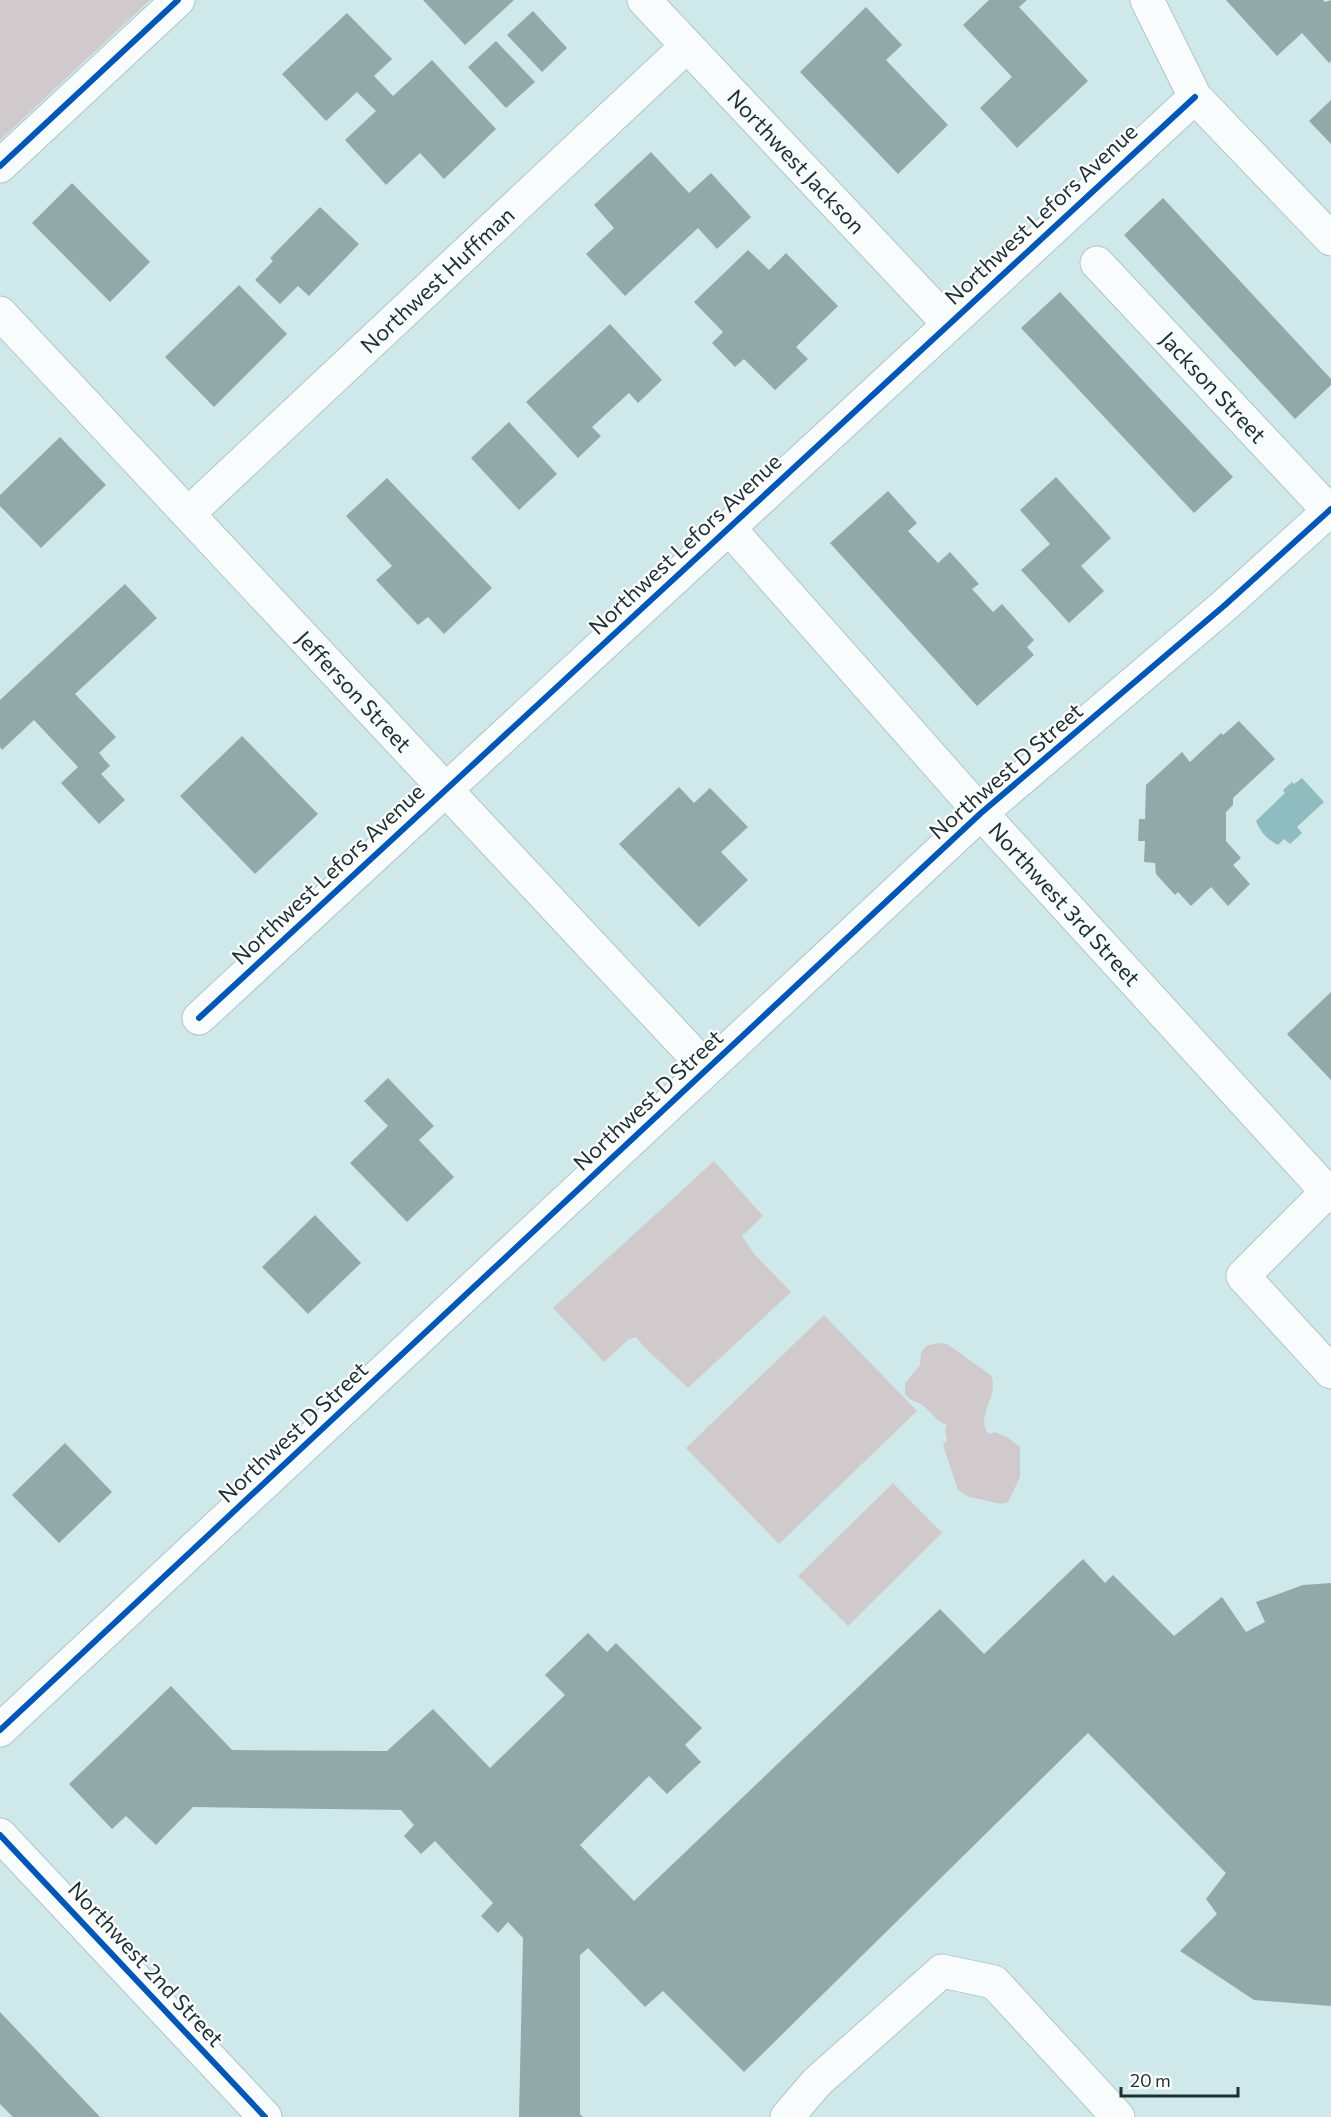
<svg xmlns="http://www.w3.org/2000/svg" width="1331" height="2117" font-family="Commissioner,sans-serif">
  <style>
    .green { fill: #d1cacc }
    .water { fill: #8fbcbe }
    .building { fill: #93a8a9 }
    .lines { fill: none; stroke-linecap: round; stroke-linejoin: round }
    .minor-casing { stroke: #b1c5c6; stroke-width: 35 }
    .minor { stroke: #f8fcfc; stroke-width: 33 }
    .cycleway-casing { stroke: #fff; stroke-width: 10 }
    .cycleway { stroke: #0057b8; stroke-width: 6 }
    .labels { text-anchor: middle; stroke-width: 4.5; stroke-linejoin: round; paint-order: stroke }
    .street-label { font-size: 22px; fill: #1d3031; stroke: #fff }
  </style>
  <rect width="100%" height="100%" fill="#cfe9eb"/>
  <path class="green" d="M0,0H150L0,140Z
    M714,1161L763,1216L742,1236L754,1254L791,1292L688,1388L643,1346L636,1337L628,1340L604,1362L553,1308Z
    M824,1315L917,1411L779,1544L686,1448Z
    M938,1343L947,1344L992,1376C992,1379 993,1383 993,1386C993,1402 976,1421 989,1434L995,1432L1007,1437L1020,1447V1477L1008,1502L1002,1504L969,1497L958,1490L943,1445L947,1440L945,1431L947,1425C934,1420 932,1412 922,1405C915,1400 912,1403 905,1394V1383L920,1365L921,1353L926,1346Z
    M893,1483L942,1533L848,1626L798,1576Z"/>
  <path class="water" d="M1302,778L1324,802L1297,827L1302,833L1290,844L1284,839L1278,845C1267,839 1261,833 1256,821L1285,793L1283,790L1292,782L1294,784Z"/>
  <path class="building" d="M423,0H514L465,45Z
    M989,0H1027L1019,7L1088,81L1017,148L980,108L1012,77L963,25Z
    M1226,0H1323L1325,2L1331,0V61L1329,63L1302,33L1277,56Z
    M866,7L902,45L886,60L948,125L898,174L800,72Z
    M533,11L567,48L542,72L507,35Z
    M347,13L392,59L374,76L393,96L432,60L496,129L444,179L420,153L386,185L345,140L376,111L357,92L326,121L282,74Z
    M496,41L535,82L506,108L468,67Z
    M1331,100V144L1309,121Z
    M651,152L689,193L711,173L751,217L717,249L698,228L625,296L586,254L614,228L594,205Z
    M72,183L150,262L110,302L32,223Z
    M1163,198L1331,379V385L1295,419L1124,235Z
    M320,207L359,244L309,296L298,286L280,304L255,280L273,261L270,258Z
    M748,250L769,270L786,253L838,306L796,347L808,359L775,390L744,359L735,367L712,343L723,332L694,302Z
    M239,285L287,334L214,407L165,357Z
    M1060,292L1233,477L1194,513L1021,328Z
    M610,324L662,380L638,403L629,393L592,427L601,436L578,458L526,402Z
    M509,422L557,474L519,510L471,458Z
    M60,437L106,485L41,548L0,506V495Z
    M1056,477L1111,538L1081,566L1104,591L1069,623L1021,570L1050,544L1020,510Z
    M387,478L492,588L444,634L428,617L418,625L376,580L392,566L346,516Z
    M888,491L917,523L908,531L938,563L950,552L979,584L972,589L993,612L1002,604L1034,640L1027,647L1034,655L977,706L830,543Z
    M125,584L157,618L75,694L116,737L99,753L110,766L101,774L125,800L99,824L61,783L78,767L34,720L2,750L0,747V700Z
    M1239,721L1275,759L1233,798V805L1226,812V841L1241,858L1233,865L1250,884L1228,906L1211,887L1191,906L1178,892L1175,895L1156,874L1155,863L1144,862L1145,841H1138L1139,819H1145L1146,785L1182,752L1190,762L1221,733L1223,735Z
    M242,736L318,814L255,874L180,796Z
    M679,787L694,803L710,788L748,827L721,852L748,880L699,927L619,844Z
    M1331,992V1080L1287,1034Z
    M388,1078L434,1126L419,1140L454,1177L407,1222L350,1163L388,1126L364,1101Z
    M315,1215L361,1263L308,1314L262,1267Z
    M65,1443L112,1492L59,1543L12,1495Z
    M1083,1559L1105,1583L1113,1575L1174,1636L1222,1597L1246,1632L1265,1622L1256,1602L1303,1585L1331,1583V2006L1254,2000L1180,1951L1217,1914L1206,1899L1226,1873L1088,1733L744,2072L663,1991L645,2007L588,1948L580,1955V2114L583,2117H519L523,1938L508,1922L498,1933L481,1916L493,1903L435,1841L421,1854L404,1836L414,1825L401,1810L193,1807L156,1845L126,1816L112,1829L69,1784L171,1686L232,1750L387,1751L433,1709L490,1768L565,1695L545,1675L588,1633L607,1652L616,1643L702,1728L685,1745L701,1762L667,1794L649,1776L580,1845L634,1901L940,1609L984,1654Z
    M0,2012L100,2117H13L0,2104Z"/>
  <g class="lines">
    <g class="minor-casing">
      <g id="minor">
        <path id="s1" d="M644,0L949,324"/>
        <path d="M1147,0L1195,97L1331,239"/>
        <path d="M0,166L178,0"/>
        <path id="s2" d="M1097,263L1329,511"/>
        <path id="s3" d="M0,313L707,1069"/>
        <path id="s4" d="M188,514L687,46"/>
        <path id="s5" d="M729,528L981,813L1331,1196"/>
        <path d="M199,1018L1195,97"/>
        <path d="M1327,1192L1243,1276L1331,1372"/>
        <path d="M0,1730L981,813L1225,605L1331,509"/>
        <path d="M0,1835L265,2117"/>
        <path d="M787,2117L817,2082L942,1971L994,1982L1118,2117"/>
      </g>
    </g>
    <use href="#minor" class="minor"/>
    <g class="cycleway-casing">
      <path id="cycleway" d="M0,166L178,0
        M199,1018L1195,97
        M0,1730L981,813L1225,605L1331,509
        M0,1835L265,2117"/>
    </g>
    <use href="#cycleway" class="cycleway"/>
  </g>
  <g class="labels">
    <g class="street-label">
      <text dy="8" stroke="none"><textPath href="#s1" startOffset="222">Northwest Jackson</textPath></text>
      <text transform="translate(1041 214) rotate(-43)" y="8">Northwest Lefors Avenue</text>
      <text dy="8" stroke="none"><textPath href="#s4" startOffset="342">Northwest Huffman</textPath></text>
      <text dy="8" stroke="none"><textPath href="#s2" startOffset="170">Jackson Street</textPath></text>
      <text transform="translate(685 544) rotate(-43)" y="8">Northwest Lefors Avenue</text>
      <text dy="8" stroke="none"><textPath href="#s3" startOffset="518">Jefferson Street</textPath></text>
      <text transform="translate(1006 771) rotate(-41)" y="8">Northwest D Street</text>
      <text transform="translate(328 874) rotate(-43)" y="8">Northwest Lefors Avenue</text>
      <text dy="8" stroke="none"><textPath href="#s5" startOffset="504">Northwest 3rd Street</textPath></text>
      <text transform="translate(648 1100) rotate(-43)" y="8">Northwest D Street</text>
      <text transform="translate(293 1432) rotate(-43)" y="8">Northwest D Street</text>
      <text transform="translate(146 1964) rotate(47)" y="8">Northwest 2nd Street</text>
    </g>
  </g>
  <path d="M1121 2087v9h117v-9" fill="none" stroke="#1d3031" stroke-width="3"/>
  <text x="1130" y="2087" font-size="18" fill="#1d3031" stroke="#ffffff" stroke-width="4.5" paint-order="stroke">20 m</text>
</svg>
